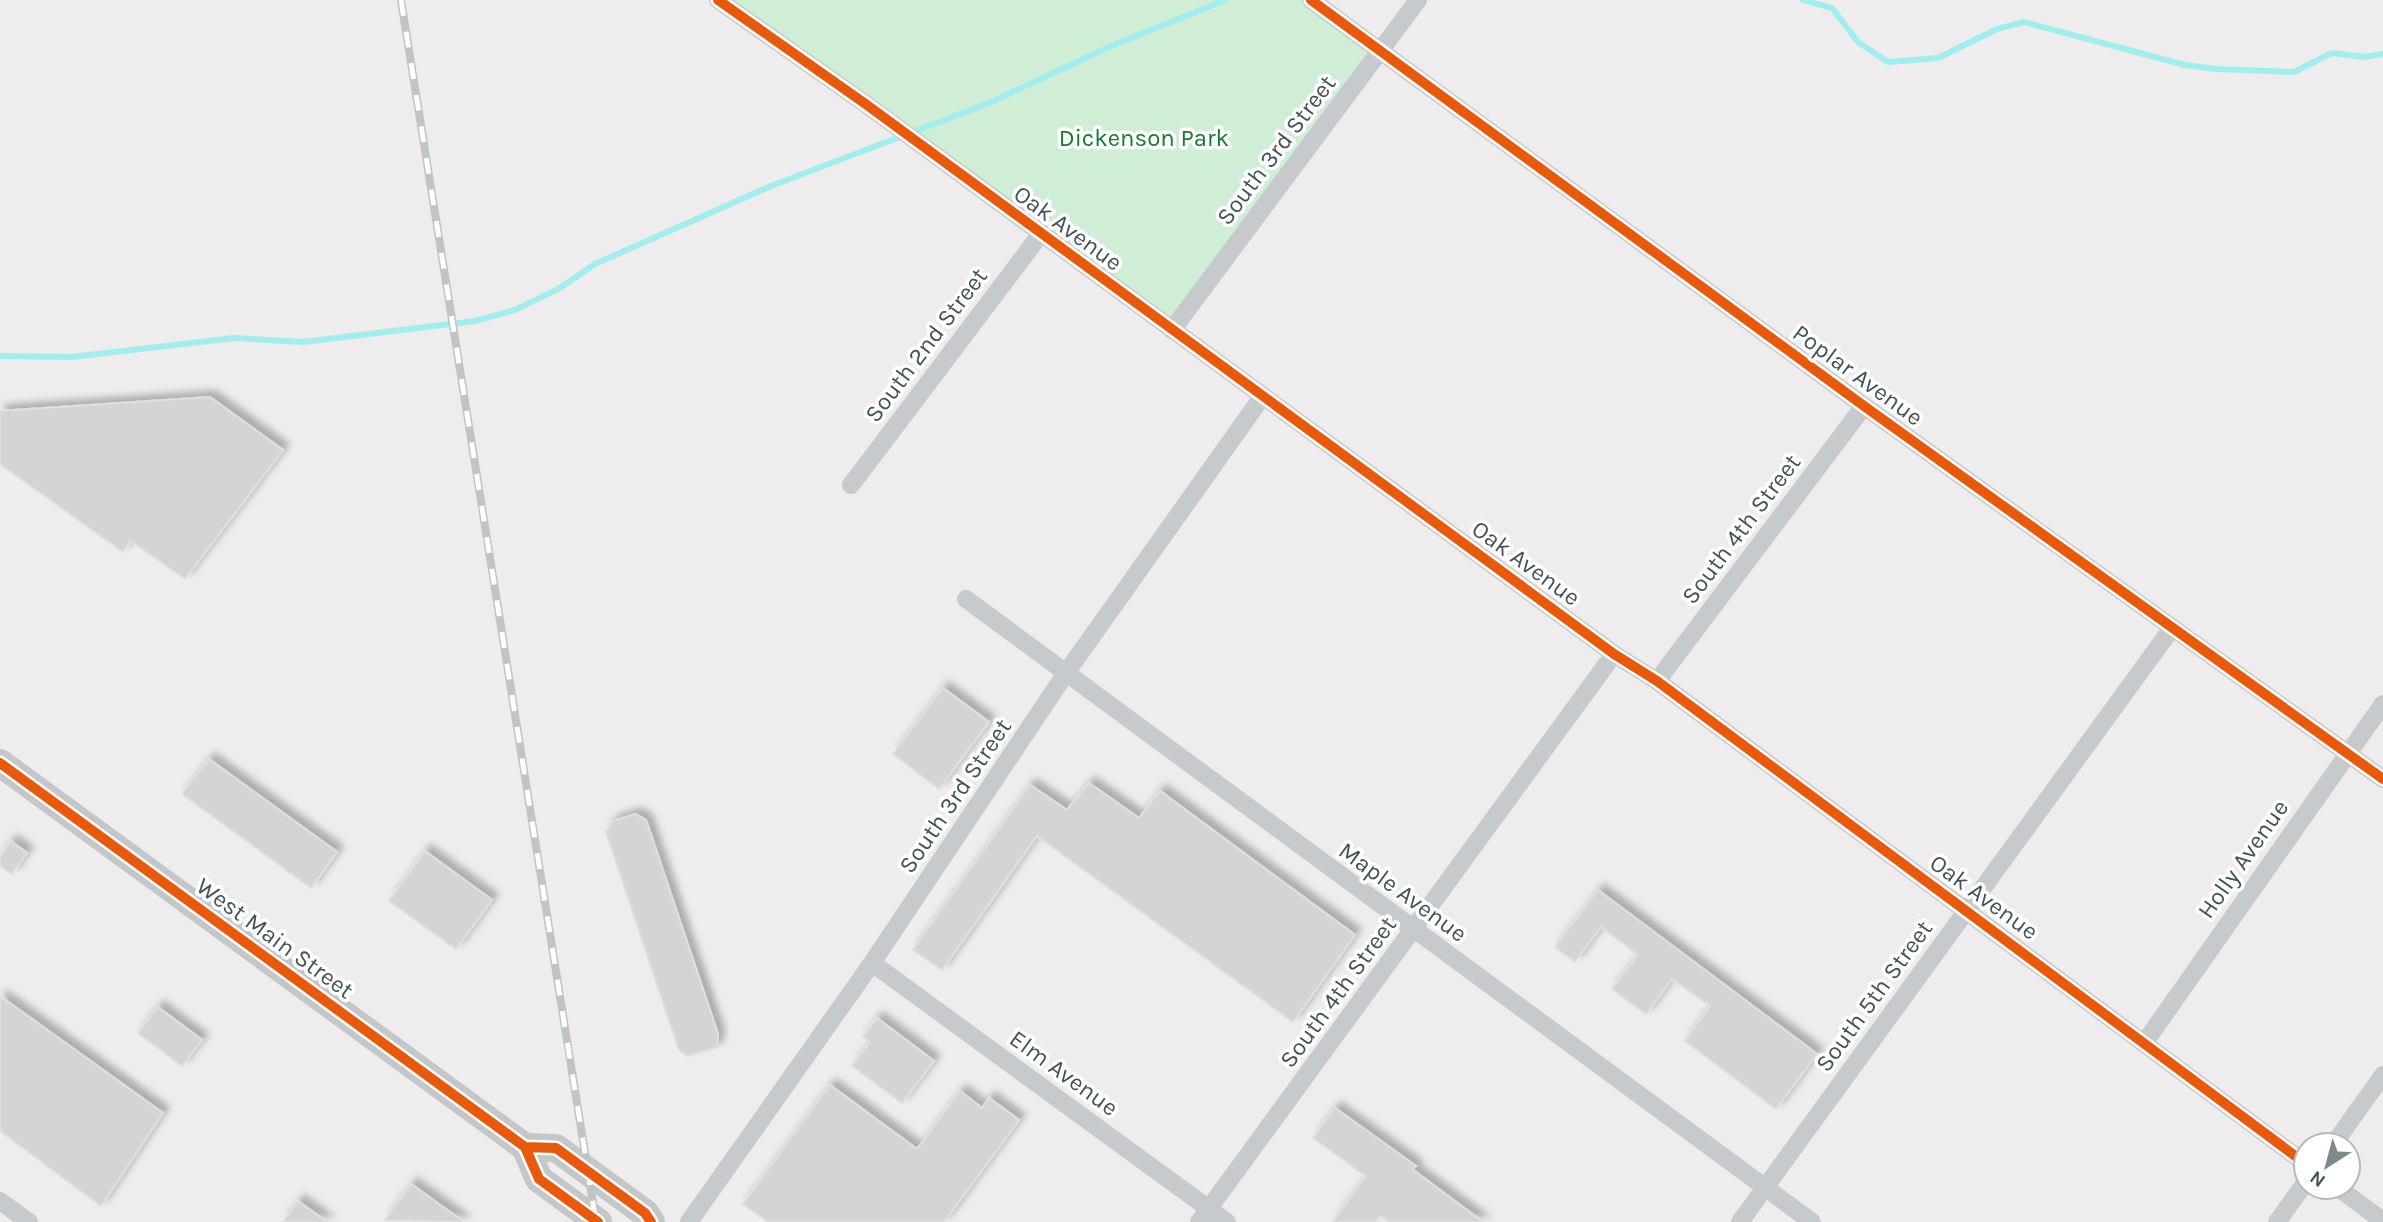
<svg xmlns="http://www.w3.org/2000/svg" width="2383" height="1222" font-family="Karla,sans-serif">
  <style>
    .green { fill: #cfeed5 }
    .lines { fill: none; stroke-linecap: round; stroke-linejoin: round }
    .stream { stroke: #a2edee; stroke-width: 6 }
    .building { fill: #d3d4d6; stroke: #dfdee0; stroke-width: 2; filter: url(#shadow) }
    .street { stroke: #c6cacc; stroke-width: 18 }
    .primary { stroke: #c3c7ca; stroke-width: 28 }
    .rail-casing { stroke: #c1c4c5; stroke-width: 8 }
    .rail { stroke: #fff; stroke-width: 5; stroke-dasharray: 16; stroke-linecap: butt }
    .cycleway-casing { stroke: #fff; stroke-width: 15 }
    .cycleway { stroke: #e8590c; stroke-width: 10 }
    .labels { text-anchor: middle; stroke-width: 7; stroke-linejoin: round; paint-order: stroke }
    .park-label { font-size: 24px; fill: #137c32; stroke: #fff }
    .street-label { font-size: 24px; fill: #435359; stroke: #fff }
  </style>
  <defs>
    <filter id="shadow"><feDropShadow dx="6" dy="-6" stdDeviation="3.5" flood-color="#0004"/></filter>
  </defs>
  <rect width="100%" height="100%" fill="#eeeced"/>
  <path class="green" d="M718,0H1309L1380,52L1172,330Z"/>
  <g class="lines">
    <path class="stream" d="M1803,0L1832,8L1858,42L1888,62L1938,58L1997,29L2024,22L2185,65L2216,69L2294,72L2332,53L2364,57L2383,54
      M0,356L72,357L234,338L303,342L475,321L515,310L560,288L595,264L771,186L989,103L1109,47L1225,0"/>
  </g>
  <path class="building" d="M210,397L283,450L185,579L131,541L123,552L0,464V411Z
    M943,688L989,722L939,789L893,754Z
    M209,759L337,852L311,888L182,794Z
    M1089,783L1139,818L1160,791L1355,935L1293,1022L1037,836L942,970L913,950L1030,785L1067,810Z
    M635,814L646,820L718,1034L717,1047L687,1056L679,1050L606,832L613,821Z
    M11,841L27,853L12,874L0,866V857Z
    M425,851L492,900L456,949L389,901Z
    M1598,890L1817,1054L1776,1109L1685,1041L1710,1006L1672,979L1646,1014L1612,989L1638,955L1601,927L1575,962L1555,947Z
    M0,996L163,1113L101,1206L0,1131Z
    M158,1007L202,1040L182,1066L138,1033Z
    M877,1018L934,1061L902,1103L852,1066L870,1042L863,1037Z
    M830,1085L917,1149L960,1091L982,1108L989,1098L1019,1120L944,1222H768L743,1204Z
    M1335,1108L1416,1166L1412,1169L1483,1222H1389L1380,1216L1375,1222H1333L1366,1176L1313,1138Z
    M411,1184L464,1222L385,1220Z
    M298,1201L327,1222H283Z"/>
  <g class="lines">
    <path class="street" d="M718,0L867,105L1614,654L1657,681L2306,1164
      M1311,0L1864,406L2383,779
      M1172,330L1418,0
      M851,485L1040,235
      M966,599L1812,1222
      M1657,681L1864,406
      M872,963L1227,1222
      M2145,1042L2383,704
      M2333,1145L2383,1075
      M2337,1187L2383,1221
      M0,1201L29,1222
      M689,1222L872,963L1066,673L1262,397
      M1199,1222L1614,654
      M1740,1222L2172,628
      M2277,1222L2306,1182"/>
    <path class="primary" d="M0,763L525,1147L539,1179L598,1222
      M525,1147L556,1148L645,1213L651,1222"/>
    <g class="rail-casing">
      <path id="rail" d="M401,0L596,1222"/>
    </g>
    <use href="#rail" class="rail"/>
    <g class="cycleway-casing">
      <path id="cycleway" d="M718,0L867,105L1614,654L1657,681L2306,1164
        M1311,0L1864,406L2383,779
        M0,763L525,1147L539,1179L598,1222
        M525,1147L556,1148L645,1213L651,1222"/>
    </g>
    <use href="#cycleway" class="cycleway"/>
  </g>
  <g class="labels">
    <g class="park-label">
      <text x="1144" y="146">Dickenson Park</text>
    </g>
    <g class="street-label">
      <text transform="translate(1276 150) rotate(-53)" y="8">South 3rd Street</text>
      <text transform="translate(1068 228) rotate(36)" y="8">Oak Avenue</text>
      <text transform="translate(926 345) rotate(-53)" y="8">South 2nd Street</text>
      <text transform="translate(1858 375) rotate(36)" y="8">Poplar Avenue</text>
      <text transform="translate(1741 529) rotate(-53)" y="8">South 4th Street</text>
      <text transform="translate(1526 563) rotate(36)" y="8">Oak Avenue</text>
      <text transform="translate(955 796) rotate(-56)" y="8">South 3rd Street</text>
      <text transform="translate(2243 859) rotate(-55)" y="8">Holly Avenue</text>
      <text transform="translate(1403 892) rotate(36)" y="8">Maple Avenue</text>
      <text transform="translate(1984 897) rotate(36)" y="8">Oak Avenue</text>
      <text transform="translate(275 938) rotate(36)" y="8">West Main Street</text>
      <text transform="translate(1338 992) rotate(-54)" y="8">South 4th Street</text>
      <text transform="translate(1874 996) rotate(-54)" y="8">South 5th Street</text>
      <text transform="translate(1064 1073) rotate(36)" y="8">Elm Avenue</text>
    </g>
  </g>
  <g transform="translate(2327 1166) rotate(216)"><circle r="33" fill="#ffffff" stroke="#b4babd" stroke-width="2"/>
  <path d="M0-5L12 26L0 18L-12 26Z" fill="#7f898d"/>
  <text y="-10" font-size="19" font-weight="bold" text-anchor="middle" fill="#435359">N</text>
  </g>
</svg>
